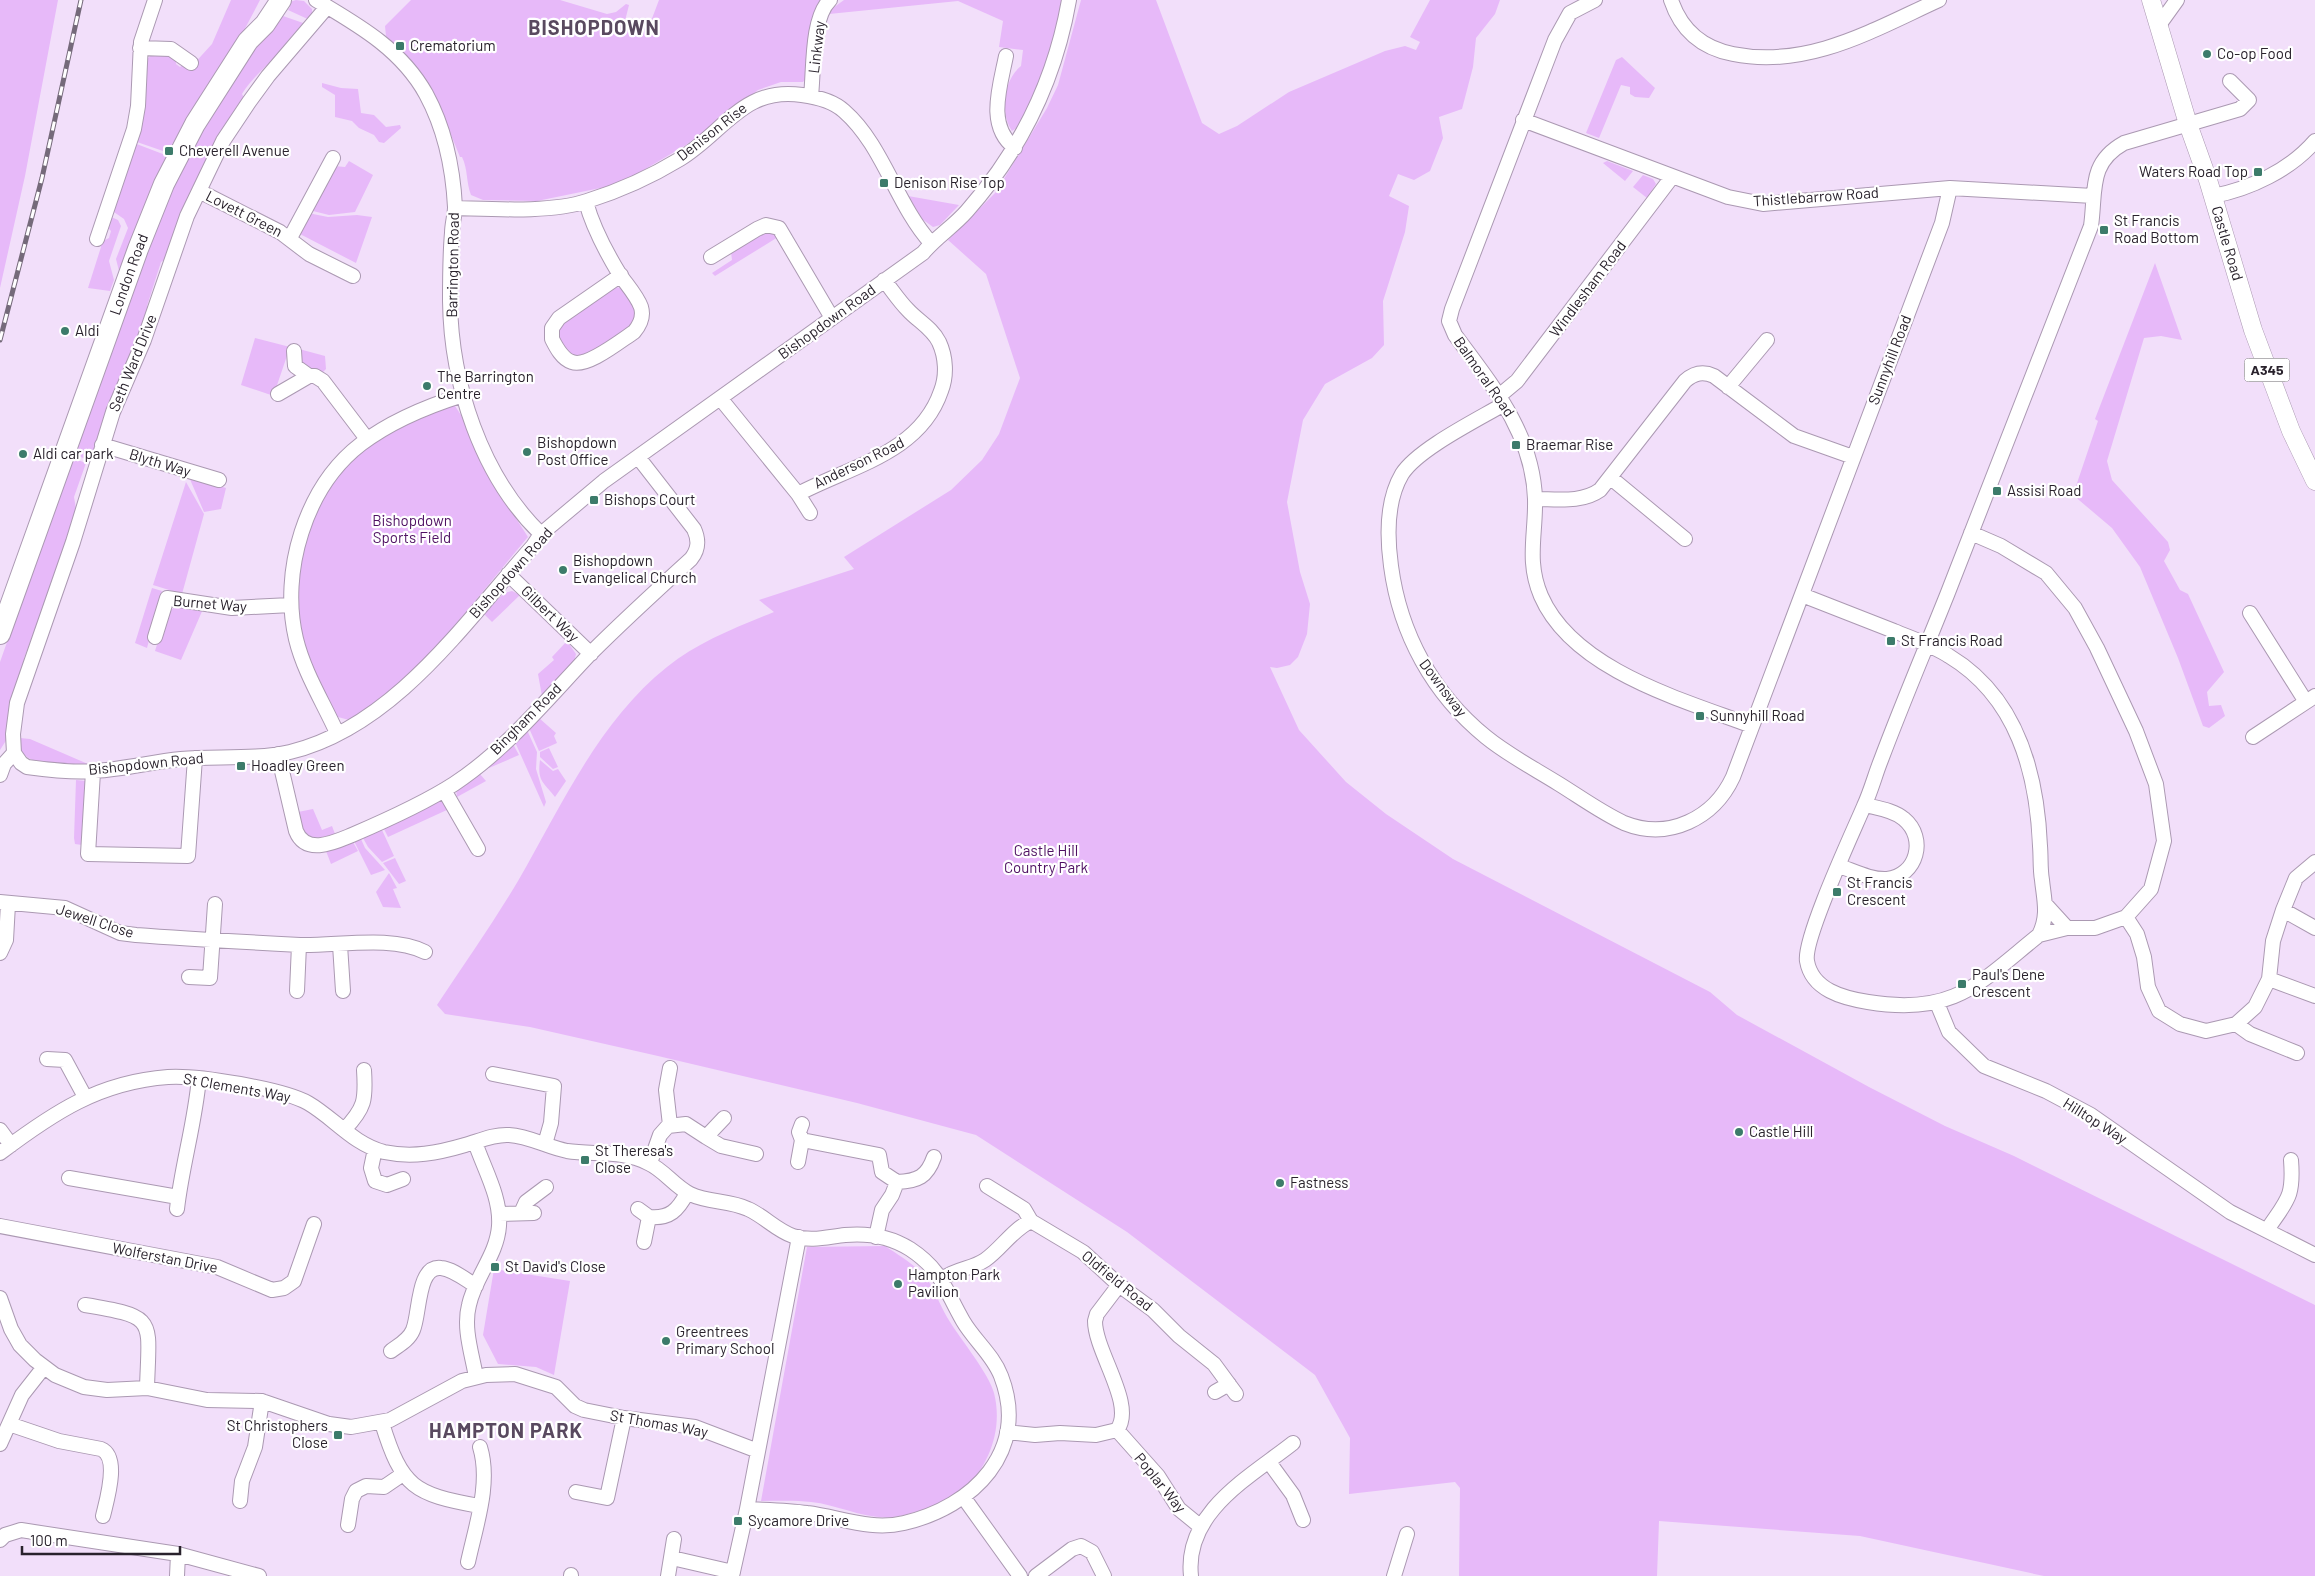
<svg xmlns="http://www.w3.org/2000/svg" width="2315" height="1576" font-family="Barlow,sans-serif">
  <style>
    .green { fill: #e7b9f9 }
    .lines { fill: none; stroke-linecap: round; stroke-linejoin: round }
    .minor-casing { stroke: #ab99b2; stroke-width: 16 }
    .major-casing { stroke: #ab99b2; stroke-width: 19 }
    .highway-casing { stroke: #ab99b2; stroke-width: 22 }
    .minor { stroke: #fff; stroke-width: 14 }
    .major { stroke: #fff; stroke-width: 18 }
    .highway { stroke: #fff; stroke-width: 20 }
    .rail-casing { stroke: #756a7a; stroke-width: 5 }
    .rail { stroke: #fff; stroke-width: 3; stroke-dasharray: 9; stroke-linecap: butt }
    .poi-dot { fill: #3c7b6a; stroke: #fff; stroke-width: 2 }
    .labels { text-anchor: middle; stroke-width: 4.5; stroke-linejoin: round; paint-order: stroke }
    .shield { fill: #fff; stroke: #69646b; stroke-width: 1 }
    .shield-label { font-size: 14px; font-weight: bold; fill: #29222c }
    .poi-label { font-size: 15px; fill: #29222c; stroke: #fff; text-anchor: start }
    .street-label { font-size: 15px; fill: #29222c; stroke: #fff }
    .park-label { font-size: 15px; fill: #4f1163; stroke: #fff }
    .district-label { font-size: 20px; font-weight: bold; letter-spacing: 1px; fill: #59495f; stroke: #fff }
  </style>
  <rect width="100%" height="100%" fill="#f2dffa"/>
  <path class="green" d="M0,0H58L25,176L0,288Z
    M231,0H260C232,54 204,105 166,152L134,141L147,59L154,53L163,51L176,61V64L180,67L184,64L191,67L212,44Z
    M296,0L304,1L312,9V21L288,10L290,7L286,3Z
    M411,0H560L607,14L616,12L626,4L629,5L625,21L648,29L659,0H821C803,26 826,61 803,82H781L758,90L686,145L620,184L537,201L483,200L471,195C466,182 468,169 462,157H460C442,110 421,72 386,36L385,26Z
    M844,0H1063C1056,30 1038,116 1012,131C1000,113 1003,80 1021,66L1023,50L999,47L1003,21L958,1L829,14L833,8Z
    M1081,0H1156L1202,123L1219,134L1237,126L1289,92L1385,51L1405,46L1416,50L1420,42L1410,37L1430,0H1500L1495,14L1476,38L1473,67L1462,109L1439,117L1443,138L1430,171L1414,180L1398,174L1389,196L1409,206L1405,232L1383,301L1384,345L1372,358L1325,384L1303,420L1287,502L1300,572L1310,604L1307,634L1298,657L1290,665L1277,668L1270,667L1299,730L1346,782L1386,814L1453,859L1710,992L1737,1015L1869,1087L1945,1126L2014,1156L2315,1305V1576H2044L1860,1536L1659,1521L1657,1576H1459L1460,1488L1455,1482L1349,1494L1350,1438L1315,1375L1127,1232L976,1135L857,1103L658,1056L530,1027L445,1014L437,1005C464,964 493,923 518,881C561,807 598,722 667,667C698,642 737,627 774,612L759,600L854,569L844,557L951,490L982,460L999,434L1020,378L986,274L948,240L996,192L1047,108L1058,85Z
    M283,16L306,24C291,32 283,50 271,61C260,72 250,81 242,94L244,98L236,108L239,111L167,258L161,262L147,306L149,314L94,455L88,460L74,454L169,192L222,95L258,42Z
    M1622,57L1655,88L1649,98L1635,97L1630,94V87L1621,85L1599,138L1586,133L1616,60Z
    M322,83L341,88L358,89L361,113L374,115L386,127L400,125L401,128L384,143L379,142L374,135L359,128L352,121L335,117V95L322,87Z
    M134,143L168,156L121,279L116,259L128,228L124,219L111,210Z
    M349,161L373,175L355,212L329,215L309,210L334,166L345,167Z
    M1607,161L1633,171L1625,181L1603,163Z
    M1643,175L1653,179L1656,184L1647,198L1633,187Z
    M908,196L959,205L940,225L933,227L922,219Z
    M308,213L328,217L357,215L372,217L356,263L298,233Z
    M109,216L118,220L121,226L109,261L114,280L110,291L88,288L101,247V242L109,238L111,231L107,227Z
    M770,230L778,237L715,276L712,273L732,260L731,252Z
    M2155,263L2182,340L2161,336L2144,338L2107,461L2112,480L2168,542L2170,550L2164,561L2180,590L2188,594L2224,672L2207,692L2209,706L2221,705L2225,716L2209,728L2203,726L2178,658L2140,567L2112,528L2073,495L2098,421L2095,419Z
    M615,287C633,289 634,307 637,321L596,353L578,358C566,352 559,344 558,330L567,318Z
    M255,338L290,347L274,394L271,395L241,385Z
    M299,349L325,356L326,369L321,374L300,362Z
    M452,405L455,406L461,415L490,478L528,537C476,598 418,681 349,720L338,717L337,719C323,692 307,665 300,635C297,622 294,591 296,578C302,542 323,483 352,459C384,431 413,420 452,405Z
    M72,458L86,463L74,497L76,509L73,529L24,658V669L7,739L0,750V662Z
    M189,477L226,488L221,509L204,512Z
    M186,482L204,514L182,594L153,585Z
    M152,588L162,591L147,648L135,643Z
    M512,591L520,595L492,622L484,614L504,593Z
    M176,605L203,609L181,660L155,651L166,616Z
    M567,641L576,654L573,666L542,696L538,674L554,660L552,657Z
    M539,718L556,733L554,736L557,743L539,751L529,728Z
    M527,730L537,752L536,769L546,802L544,807L515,742Z
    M20,738L30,739L88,764C69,765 32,768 21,751Z
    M513,744L519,755L489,768L487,766Z
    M549,748L558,767L553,769L540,757V752Z
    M540,760L553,771L558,769L566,781L555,797C544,782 537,782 540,760Z
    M479,773L486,781L457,797L456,790Z
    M76,780L86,781L82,845L75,844L74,838Z
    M439,801L444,802L449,809L388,837L384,829Z
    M313,809L322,830L332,826L335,834C308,842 305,838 298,812Z
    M382,830L394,856L382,862L368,847L363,838Z
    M361,839L365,848L385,870L371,875L354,841Z
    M353,842L358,851L331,864L326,851Z
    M395,858L406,881L399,884L383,863Z
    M389,873L397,888L393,889L401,908L383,907L376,892Z
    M885,1246C900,1256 919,1267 929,1282C937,1295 942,1310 950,1322C962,1341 989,1374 994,1393C1003,1428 990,1466 963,1490C948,1503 923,1510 904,1515C871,1524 842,1505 811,1502C795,1500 778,1501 761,1501L807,1247Z
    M494,1269L570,1281L554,1375L536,1367L498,1364L483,1335Z"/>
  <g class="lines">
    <g class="minor-casing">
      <path id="minor" d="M316,0C358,25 401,49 426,94C445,129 453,168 455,207C455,215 452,224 452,233C450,255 450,278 450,301C451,383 481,476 541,534
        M1595,0L1570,13L1555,40L1452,309L1449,321L1455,335C1492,385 1533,434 1535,499C1536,534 1526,561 1541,596C1573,670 1683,700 1752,726
        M1671,0C1681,30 1702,48 1733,54C1808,69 1873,30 1939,0
        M327,7L268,76L249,102L223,141L187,216L144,340L113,412L73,542L17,703L13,734L14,753L21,763L27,767C49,770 73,773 95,771C124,769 152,762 181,759C217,756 254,760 290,752C394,727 465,622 533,546L541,534L604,481L923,253C936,237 953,227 967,211C1021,150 1055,80 1069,0
        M2159,25L2177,0
        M140,48L171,49L191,63
        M1006,56C1000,87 986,126 1015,148
        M811,96C814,70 811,18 830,0
        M1523,120L1728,197L1763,204L1950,188L2093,196
        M199,191L280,232L309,254L353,276
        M2213,196C2250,189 2290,170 2315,141
        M586,202C593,228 606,252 620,275C627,285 637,296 641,307C644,317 640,325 634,332C620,341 587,368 572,362C562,359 556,347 552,339V328L559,318L621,275
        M455,208C493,209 551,213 587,201C619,191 652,176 680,159C724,132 744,86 802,95C817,97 833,101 844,111C883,145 896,204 931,243
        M290,238L333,158
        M97,239L134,129L138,106L141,42L155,0
        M711,257L757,229L766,225L779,228L832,318
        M294,351L295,366L309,376
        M1728,387L1767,340
        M278,394L309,376H315L323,381L367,439
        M1499,396L1517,381L1672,177
        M720,398L798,494L810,513
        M1504,404C1477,420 1418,449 1402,474C1386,501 1387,537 1391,566C1400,634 1433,694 1486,737C1508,755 1535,769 1559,784C1580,797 1602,813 1624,823C1669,841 1714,818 1733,777L1942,223L1950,188
        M102,445L219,480
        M1611,478L1685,539
        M798,494C851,466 920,453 941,391C947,376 946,357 939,342C932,328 918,321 908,310C899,301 892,290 884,280
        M1535,499C1557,499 1582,503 1600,490L1685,381C1694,373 1703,371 1714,376L1794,436L1853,457
        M1971,533L2001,546L2046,573L2075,608L2097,648L2136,731L2156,784L2164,841L2151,889L2126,917L2095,928H2067L2039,935
        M508,574L591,654
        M1802,595C1832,607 1863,619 1894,631C1913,639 1932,645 1949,656C2017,697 2037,772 2040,846C2041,857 2040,869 2042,880C2044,900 2049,915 2039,935C1978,984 1954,1016 1868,1002C1843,998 1812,990 1807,961C1803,939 1853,832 1864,806C1871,791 1875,775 1881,760C1902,704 1925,650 1947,595L2091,226C2096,191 2088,163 2124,143L2240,109L2249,100L2230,81
        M2250,613L2306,702
        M155,637L167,598L232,608L291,605
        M337,733C323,702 304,672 296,639C280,572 305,487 361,444C391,421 428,406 463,395
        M2253,737L2315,696
        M278,754L296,831C306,856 335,842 352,835C387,820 423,804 454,784C507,749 548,698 591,653C623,621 657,590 691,559C699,549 699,540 694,529L638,457
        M93,772L88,854L188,856L195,758
        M0,775L4,764L14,753
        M444,790L478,849
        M1839,866C1854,871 1871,880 1887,879C1917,876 1927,838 1904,819C1894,810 1877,808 1865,805
        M0,902L65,908L120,933L136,935C190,939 245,942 300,945C338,946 392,935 425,952
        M2046,905L2067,928
        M2283,910L2315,928
        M2126,917L2137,934L2144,957L2148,987L2159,1011L2180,1024L2206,1031L2236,1024L2255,1007L2269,979L2273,941L2283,910L2296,878L2315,862
        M340,945L343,991
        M0,953L6,940L8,904
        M189,977L210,978L215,904
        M2269,979L2315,996
        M297,991L299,945
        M1937,1003L1949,1032L1984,1066L2046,1091L2091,1115L2230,1212L2315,1255
        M2236,1024L2250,1034L2297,1053
        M47,1059L65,1060L85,1097
        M670,1068L666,1090L670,1125
        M493,1074L554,1086L551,1123L545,1144
        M0,1130L11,1145
        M344,1130C365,1108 366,1100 364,1070
        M706,1137L721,1146L756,1154
        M802,1140L879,1155L882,1172L897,1182
        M475,1142C484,1169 501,1197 499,1226C497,1255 475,1277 469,1305C463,1328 472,1354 476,1377
        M375,1149L371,1168L375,1181L387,1185L403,1179
        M0,1153C53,1113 99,1082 168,1077C198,1075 283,1089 308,1103C334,1118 353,1144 384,1152C412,1158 438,1153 465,1145C479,1141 494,1134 509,1135C529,1136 547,1147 567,1151C593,1155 624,1150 648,1163C664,1170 674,1186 690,1194C709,1203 729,1200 748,1209C764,1216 776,1230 793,1236C811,1242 827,1237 845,1235C867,1233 891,1237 910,1249C942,1270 945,1290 963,1321C974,1340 993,1355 1001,1376C1030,1451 973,1507 904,1523C870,1531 840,1517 807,1513C788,1510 767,1510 747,1509
        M798,1162L802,1140L799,1132L802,1124
        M650,1163L660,1135L668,1126L686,1124L706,1137L724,1118
        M69,1178L178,1197
        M987,1186L1024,1209L1031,1221
        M177,1209C182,1165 195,1123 199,1078
        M638,1209L649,1217C670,1219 678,1210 687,1193
        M521,1213L526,1202L546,1187
        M499,1214L534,1213
        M0,1226L217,1267L272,1290L284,1288L294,1281L314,1224
        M2267,1230C2287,1200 2294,1198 2291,1160
        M876,1237L882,1210L892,1195L897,1182C918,1181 927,1177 934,1157
        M644,1242L649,1217
        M942,1279C957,1268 972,1269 985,1260C1001,1249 1013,1229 1031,1221L1083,1252L1119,1285L1153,1310L1179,1336L1214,1364L1236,1394
        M0,1298L11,1329L20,1345L35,1360L55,1375L84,1387L107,1390L147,1388L207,1400L262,1401L329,1424L351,1427L390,1420L462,1381L486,1375L515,1374L556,1387L575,1406L584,1410L624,1418L695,1427L758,1451
        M85,1305C158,1317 149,1318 147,1388
        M391,1351C399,1345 409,1340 413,1330C420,1314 417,1265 441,1268C453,1269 466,1280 476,1286
        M1215,1392L1229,1384
        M382,1423C402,1488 414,1494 479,1506
        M9,1424L59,1441L101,1449C120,1457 107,1499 103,1516
        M1117,1430C1136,1405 1095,1352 1095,1321L1097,1314L1119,1285
        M1007,1432L1035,1435L1060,1433L1096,1435L1117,1430L1158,1476L1179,1509L1201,1527
        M0,1444L22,1395L44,1367
        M1269,1462L1293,1495L1303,1520
        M576,1492L607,1498L624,1418
        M964,1498L1020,1576
        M240,1501L242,1481L255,1447L262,1401
        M348,1525L352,1499L356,1491L366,1486L384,1487L403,1474
        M0,1540L5,1535L21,1530L178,1554L259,1576
        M672,1558L733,1572
        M468,1562C476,1525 491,1483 480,1447
        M177,1576L178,1554
        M571,1576V1575
        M668,1576L674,1539
        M732,1576L747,1509L799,1237
        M1036,1576L1072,1549L1081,1546L1092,1552L1104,1576
        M1191,1576C1184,1512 1250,1477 1293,1443
        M1394,1576L1407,1534"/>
    </g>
    <g class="major-casing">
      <g id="major">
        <path id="s1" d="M2151,0L2188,124L2208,180L2253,330L2291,431L2315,481"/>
      </g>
    </g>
    <g class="highway-casing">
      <g id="highway">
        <path id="s2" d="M0,634L138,249L164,184L195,124L248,41L265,24L281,0"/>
      </g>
    </g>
    <use href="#minor" class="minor"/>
    <use href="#major" class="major"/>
    <use href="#highway" class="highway"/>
    <g class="rail-casing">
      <path id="rail" d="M0,340L42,178L81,0"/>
    </g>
    <use href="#rail" class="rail"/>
  </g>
  <g class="poi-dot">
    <rect x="395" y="41" width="10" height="10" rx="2.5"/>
    <circle cx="2207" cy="54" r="5"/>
    <rect x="164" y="146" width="10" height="10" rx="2.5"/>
    <rect x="2253" y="167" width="10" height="10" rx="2.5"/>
    <rect x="879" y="178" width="10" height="10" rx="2.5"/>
    <rect x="2099" y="225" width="10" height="10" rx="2.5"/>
    <circle cx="65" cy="331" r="5"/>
    <circle cx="427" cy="386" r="5"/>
    <rect x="1511" y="440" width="10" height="10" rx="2.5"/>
    <circle cx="527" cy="452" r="5"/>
    <circle cx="23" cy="454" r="5"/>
    <rect x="1992" y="486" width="10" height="10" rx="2.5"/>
    <rect x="589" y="495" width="10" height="10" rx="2.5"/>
    <circle cx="563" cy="570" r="5"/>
    <rect x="1886" y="636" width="10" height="10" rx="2.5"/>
    <rect x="1695" y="711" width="10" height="10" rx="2.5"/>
    <rect x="236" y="761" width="10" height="10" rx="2.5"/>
    <rect x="1832" y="887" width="10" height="10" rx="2.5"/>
    <rect x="1957" y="979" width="10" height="10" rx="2.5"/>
    <circle cx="1739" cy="1132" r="5"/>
    <rect x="580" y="1155" width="10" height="10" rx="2.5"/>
    <circle cx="1280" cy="1183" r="5"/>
    <rect x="490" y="1262" width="10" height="10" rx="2.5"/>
    <circle cx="898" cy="1284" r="5"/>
    <circle cx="666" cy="1341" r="5"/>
    <rect x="333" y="1430" width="10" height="10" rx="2.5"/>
    <rect x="733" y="1516" width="10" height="10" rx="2.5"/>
  </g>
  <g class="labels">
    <rect class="shield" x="2244.5" y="358.5" width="45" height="23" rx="4"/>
    <g class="shield-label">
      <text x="2267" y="375">A345</text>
    </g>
    <g class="poi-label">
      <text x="410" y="51">Crematorium</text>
      <text x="2217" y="59">Co-op Food</text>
      <text x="179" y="156">Cheverell Avenue</text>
      <text x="2248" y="177" text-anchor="end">Waters Road Top</text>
      <text x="894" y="188">Denison Rise Top</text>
      <text x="2114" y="226">St Francis<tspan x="2114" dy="17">Road Bottom</tspan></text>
      <text x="75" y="336">Aldi</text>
      <text x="437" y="382">The Barrington<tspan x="437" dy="17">Centre</tspan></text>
      <text x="537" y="448">Bishopdown<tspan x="537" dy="17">Post Office</tspan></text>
      <text x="1526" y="450">Braemar Rise</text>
      <text x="33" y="459">Aldi car park</text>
      <text x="2007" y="496">Assisi Road</text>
      <text x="604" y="505">Bishops Court</text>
      <text x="573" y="566">Bishopdown<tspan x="573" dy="17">Evangelical Church</tspan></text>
      <text x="1901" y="646">St Francis Road</text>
      <text x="1710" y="721">Sunnyhill Road</text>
      <text x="251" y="771">Hoadley Green</text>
      <text x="1847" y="888">St Francis<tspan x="1847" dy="17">Crescent</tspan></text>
      <text x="1972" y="980">Paul's Dene<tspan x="1972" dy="17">Crescent</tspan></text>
      <text x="1749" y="1137">Castle Hill</text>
      <text x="595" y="1156">St Theresa's<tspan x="595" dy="17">Close</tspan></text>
      <text x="1290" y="1188">Fastness</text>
      <text x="505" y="1272">St David's Close</text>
      <text x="908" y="1280">Hampton Park<tspan x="908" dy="17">Pavilion</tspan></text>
      <text x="676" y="1337">Greentrees<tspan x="676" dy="17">Primary School</tspan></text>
      <text x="328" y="1431" text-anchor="end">St Christophers<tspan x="328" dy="17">Close</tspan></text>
      <text x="748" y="1526">Sycamore Drive</text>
    </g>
    <g class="street-label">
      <text transform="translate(817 47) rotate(-83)" y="5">Linkway</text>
      <text transform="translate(712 132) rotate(-38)" y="5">Denison Rise</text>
      <text transform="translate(1816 197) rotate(-4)" y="5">Thistlebarrow Road</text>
      <text transform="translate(244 214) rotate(27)" y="5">Lovett Green</text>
      <text dy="5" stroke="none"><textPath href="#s1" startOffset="255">Castle Road</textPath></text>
      <text transform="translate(453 265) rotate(-89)" y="5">Barrington Road</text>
      <text dy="5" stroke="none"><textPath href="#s2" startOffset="382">London Road</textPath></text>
      <text transform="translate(1588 289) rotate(-53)" y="5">Windlesham Road</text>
      <text transform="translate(827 322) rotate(-36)" y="5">Bishopdown Road</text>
      <text transform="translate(1890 360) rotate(-69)" y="5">Sunnyhill Road</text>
      <text transform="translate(133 363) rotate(-68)" y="5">Seth Ward Drive</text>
      <text transform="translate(1484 377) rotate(55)" y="5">Balmoral Road</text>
      <text transform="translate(160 463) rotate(17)" y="5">Blyth Way</text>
      <text transform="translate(859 463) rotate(-26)" y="5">Anderson Road</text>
      <text transform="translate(511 573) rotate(-48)" y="5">Bishopdown Road</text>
      <text transform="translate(210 604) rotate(5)" y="5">Burnet Way</text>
      <text transform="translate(550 614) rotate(44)" y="5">Gilbert Way</text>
      <text transform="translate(1443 688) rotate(53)" y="5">Downsway</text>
      <text transform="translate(526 719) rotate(-45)" y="5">Bingham Road</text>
      <text transform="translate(146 764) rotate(-6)" y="5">Bishopdown Road</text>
      <text transform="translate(95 921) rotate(18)" y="5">Jewell Close</text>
      <text transform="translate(237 1088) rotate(10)" y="5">St Clements Way</text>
      <text transform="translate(2095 1121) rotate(32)" y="5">Hilltop Way</text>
      <text transform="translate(165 1258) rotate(11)" y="5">Wolferstan Drive</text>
      <text transform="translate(1117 1281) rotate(39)" y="5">Oldfield Road</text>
      <text transform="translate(659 1424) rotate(10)" y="5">St Thomas Way</text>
      <text transform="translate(1160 1483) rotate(51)" y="5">Poplar Way</text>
    </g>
    <g class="park-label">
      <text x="412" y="526">Bishopdown<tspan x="412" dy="17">Sports Field</tspan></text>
      <text x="1046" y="856">Castle Hill<tspan x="1046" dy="17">Country Park</tspan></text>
    </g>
    <g class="district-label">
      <text x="594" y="35">BISHOPDOWN</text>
      <text x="506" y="1438">HAMPTON PARK</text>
    </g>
  </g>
  <path d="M22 1546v8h158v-8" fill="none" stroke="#29222c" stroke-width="2.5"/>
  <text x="30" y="1546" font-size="15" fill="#29222c" stroke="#ffffff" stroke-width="4" paint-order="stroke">100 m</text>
</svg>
